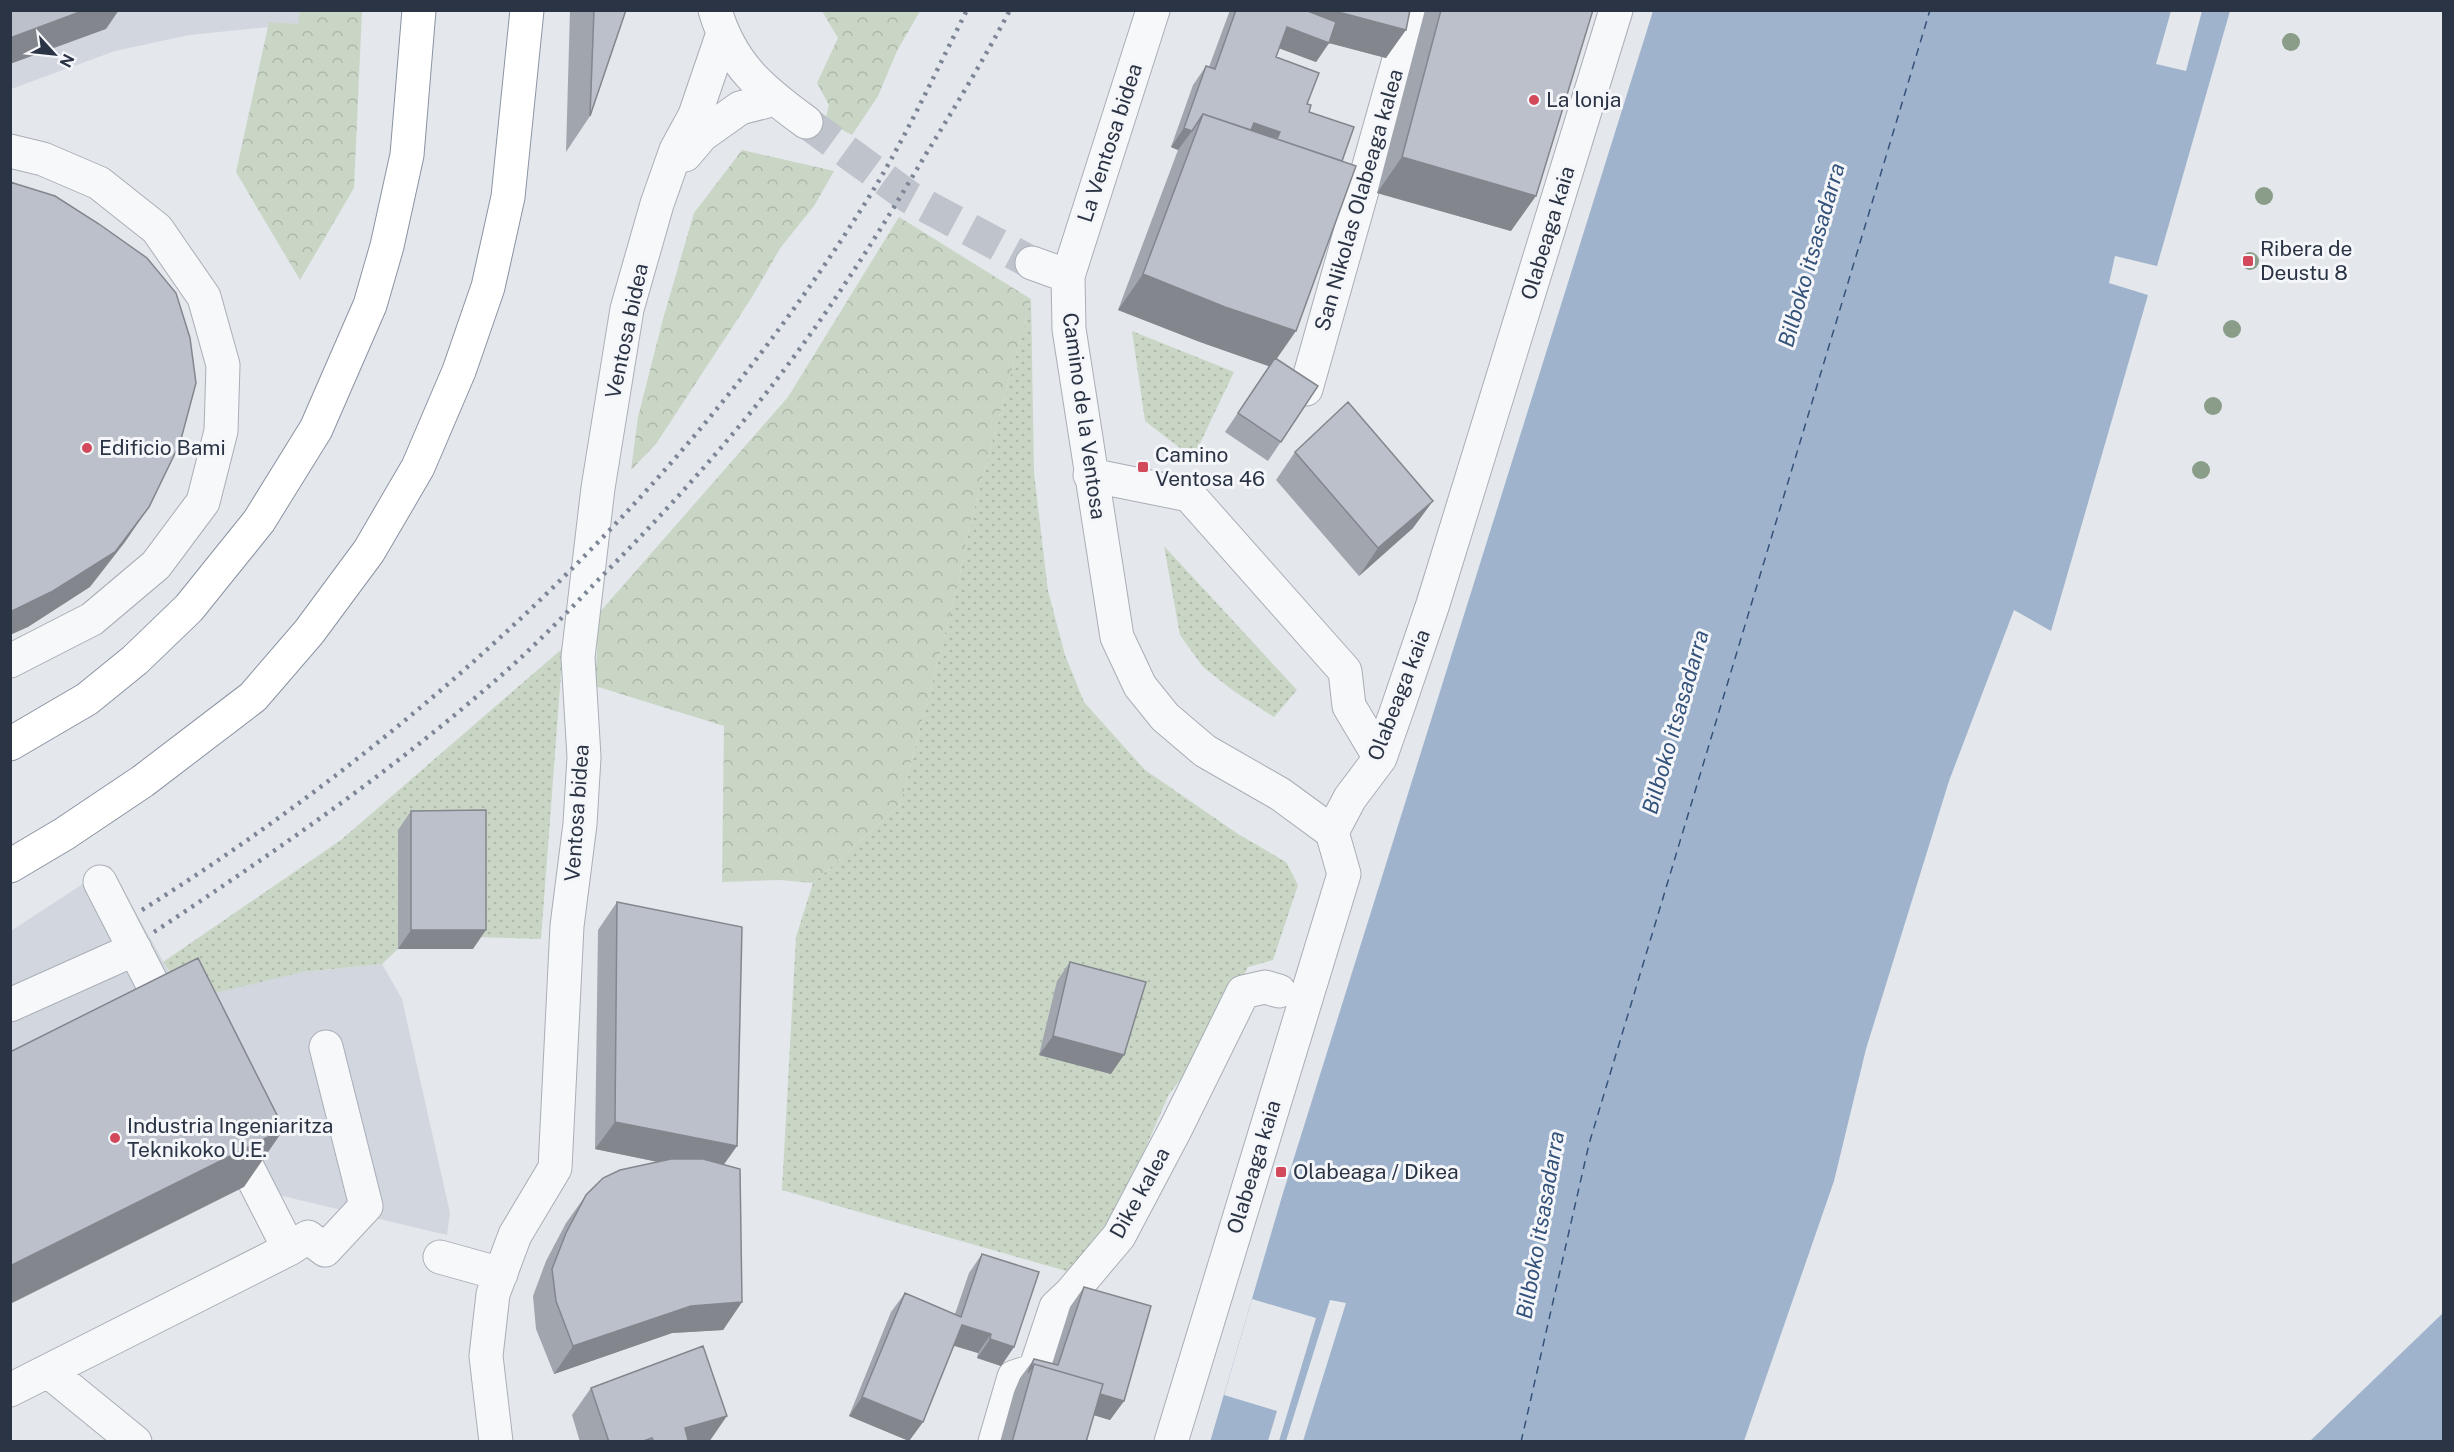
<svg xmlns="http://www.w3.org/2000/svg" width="2454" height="1452" font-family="'Public Sans',sans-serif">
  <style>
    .built { fill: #d2d6de }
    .grass { fill: url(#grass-dots) }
    .forest { fill: url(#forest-crowns) }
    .water { fill: #9fb4cc }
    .pier { fill: #e4e7ec }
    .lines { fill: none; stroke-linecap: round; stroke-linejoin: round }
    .ferry { stroke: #34527a; stroke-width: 1.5; stroke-dasharray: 8 6; stroke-linecap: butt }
    .minor-tunnel { stroke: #bfc3cb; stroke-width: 33; stroke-dasharray: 33 16; stroke-linecap: butt }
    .minor-casing { stroke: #a9aeb7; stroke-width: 35 }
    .highway-casing { stroke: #8b94a3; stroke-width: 35 }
    .minor { stroke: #f7f8fa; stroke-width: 33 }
    .highway { stroke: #fff; stroke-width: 33 }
    .rail { stroke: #7d8696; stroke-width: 4.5; stroke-dasharray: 3 6; stroke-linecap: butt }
    .tree { fill: #899d89 }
    .wall { fill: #a1a5ae }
    .shaded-wall { fill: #83868d }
    .building { fill: #bbc0ca; stroke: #83868d; stroke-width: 1.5 }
    .poi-dot { fill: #d1495b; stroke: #f4f6f9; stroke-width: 2 }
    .labels { text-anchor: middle; stroke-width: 6; stroke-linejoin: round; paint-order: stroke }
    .poi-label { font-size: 21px; fill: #2b3445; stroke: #f4f6f9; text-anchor: start }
    .street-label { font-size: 21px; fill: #2b3445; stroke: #f4f6f9 }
    .water-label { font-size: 22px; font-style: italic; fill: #34527a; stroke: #f4f6f9 }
  </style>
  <defs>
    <pattern id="grass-dots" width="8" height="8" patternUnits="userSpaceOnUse" patternTransform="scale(1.5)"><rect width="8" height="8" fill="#c9d6c5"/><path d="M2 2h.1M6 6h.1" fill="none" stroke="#adb8ab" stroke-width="1.8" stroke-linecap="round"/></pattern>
    <pattern id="forest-crowns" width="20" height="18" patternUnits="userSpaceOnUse" patternTransform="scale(1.5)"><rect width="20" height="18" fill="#c9d6c5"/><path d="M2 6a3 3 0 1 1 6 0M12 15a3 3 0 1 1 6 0" fill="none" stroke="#adb8ab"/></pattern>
  </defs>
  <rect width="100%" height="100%" fill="#e4e7ec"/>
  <path class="built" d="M11,11H300L299,24L189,35L115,51L11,89Z
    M110,866L173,979L303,972L382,964L402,999L450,1213L447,1235L244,1187L11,1304V931Z"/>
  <path class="grass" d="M1031,299L1034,473L1048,591L1065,655L1084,702L1145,770L1238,834L1286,862L1298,885L1273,960L1248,967L1204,1050L1169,1094L1118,1211L1077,1274L782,1190L796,937L813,883L900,805L957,588L969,528Z
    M1132,331L1234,372L1193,458L1145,421Z
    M1164,546L1297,690L1274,717L1235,692L1203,667L1180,635Z
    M563,648L541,939L473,937V830L398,831V949L382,964L303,972L189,999L163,962L341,840Z"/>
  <path class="forest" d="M300,11H362L354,188L300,280L236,172L269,22L298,24Z
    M822,11H920L897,51L878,96L852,135L825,121L829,105L817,83L838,38Z
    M742,150L834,171L814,206L781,247L752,297L656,444L631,470L638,417L663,319L694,213Z
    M899,217L1031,299L969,528L957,588L900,805L813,883L780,880L722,882L724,726L595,686L599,613L788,397Z"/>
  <path class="water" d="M1653,11H2230L2157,266L2115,256L2109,283L2148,295L2051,631L2014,610L1949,781L1866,1049L1834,1181L1744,1441L1210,1442L1283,1193Z
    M2443,1313V1441H2310Z"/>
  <path class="pier" d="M2171,11H2202L2186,71L2156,64Z
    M1252,1299L1316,1318L1279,1441H1268L1277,1411L1224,1395Z
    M1330,1300L1346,1303L1303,1441H1286Z"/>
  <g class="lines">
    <path class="ferry" d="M1521,1442L1589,1144L1930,10"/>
    <path class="minor-tunnel" d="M806,122L909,197L1032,263"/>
    <g class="minor-casing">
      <path id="minor" d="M715,10C731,65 762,90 806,122
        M1153,10L1068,276L1069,329L1117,637L1140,686L1165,717L1205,751L1280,794L1332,832
        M10,151L43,159L99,183L157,229L204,297L223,365L221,431L203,502L156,565L92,619L10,661
        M685,155L702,135L740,108L775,99
        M1032,263L1068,276
        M1306,389L1413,10
        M1090,475L1189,495L1345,671L1349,706L1380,758
        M100,882L171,1020
        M10,1005L135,949
        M231,1135L289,1249
        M440,1257L501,1274
        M48,1371L135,1442
        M10,1390L289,1249L308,1237L325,1250L366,1206L326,1047
        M496,1442L486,1356L493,1294L515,1235L555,1168L567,926L580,824L584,757L578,657L598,488L627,309L657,204L676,150L695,115L722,36
        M995,1442L1014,1377L1035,1370L1056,1307L1071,1293L1119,1236L1176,1128L1243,992L1265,987L1279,991
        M1171,1442L1344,874L1332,832L1350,798L1380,758L1399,704L1433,604L1616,10"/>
    </g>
    <g class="highway-casing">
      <path id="highway" d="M10,744L87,699L135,660L189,608L259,521L316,429L370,305L387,246L407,155L419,10
        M10,866L64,834L143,781L253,697L309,632L369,551L418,467L459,371L488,287L508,197L527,10"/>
    </g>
    <use href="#minor" class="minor"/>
    <use href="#highway" class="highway"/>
    <path class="rail" d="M142,910C428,730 681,494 862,208C902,146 933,77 967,10
      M154,932C270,855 384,777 489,686C528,653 564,616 599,579C661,517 720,452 774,383C830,311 879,233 926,154C955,107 984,59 1010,10"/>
  </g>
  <g class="tree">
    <circle cx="2291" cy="42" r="9"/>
    <circle cx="2264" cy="196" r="9"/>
    <circle cx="2250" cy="261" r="9"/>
    <circle cx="2232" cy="329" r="9"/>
    <circle cx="2213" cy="406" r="9"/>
    <circle cx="2201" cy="470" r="9"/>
  </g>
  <path class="wall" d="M570,10H626L590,116L566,152Z
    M1230,10H1410L1386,58L1329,43L1316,62L1279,48L1276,57L1307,104L1309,112L1342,161L1277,359L1318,386L1268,461L1225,432L1269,366L1200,342L1118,310L1178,150L1171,147L1193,85L1206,66L1209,67Z
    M1425,10H1593L1511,231L1377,193Z
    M1295,452L1413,528L1359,576L1276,480Z
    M411,811L473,949H398V830Z
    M617,902L737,1146L724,1164L742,1302L723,1330L672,1333L554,1374L536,1329L533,1296L546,1261L566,1223L586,1195L658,1162L595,1149L598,930Z
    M1070,962L1111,1074L1039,1055L1057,981Z
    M982,1254L1014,1347L1001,1366L977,1358L978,1353L954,1346L923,1422L909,1441L849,1416L891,1312L905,1293L955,1314L969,1273Z
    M1084,1287L1124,1401L1110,1420L1094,1415L1086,1442H1000L1014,1392L1020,1378L1034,1359L1052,1364L1070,1307Z
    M591,1388L709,1442H580L572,1415Z"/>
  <path class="shaded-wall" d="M85,10H119L106,29L10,64V38Z
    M1240,10H1334L1406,30L1386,58L1329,43L1316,62L1273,46Z
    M1254,123L1280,132L1267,152L1241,142Z
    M1184,128L1192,131L1178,150L1171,147Z
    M1402,157L1536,196L1511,231L1377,193Z
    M1143,274L1296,331L1271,367L1200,342L1118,310Z
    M1433,501L1413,528L1359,576L1378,548Z
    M149,507L125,542L90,587L28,627L10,635V612Z
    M411,930H486L473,949H398Z
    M1053,1036L1124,1055L1111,1074L1039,1055Z
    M615,1122L737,1146L717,1174L595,1149Z
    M284,1129L244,1187L10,1304V1266Z
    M742,1302L723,1330L672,1333L554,1374L573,1346L691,1306Z
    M962,1325L991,1334L978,1353L949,1344Z
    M990,1339L1014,1347L1001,1366L977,1358Z
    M1031,1374L1124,1401L1110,1420L1025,1395Z
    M862,1397L923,1422L909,1441L849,1416Z
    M727,1416L709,1442H675L685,1428Z"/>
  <path class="building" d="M10,10H85L10,38Z
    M594,10H626L590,116Z
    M1236,10H1305L1336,22L1329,43L1287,27L1276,57L1319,73L1307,104L1311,105L1309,112L1354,127L1342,161L1277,139L1280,132L1254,123L1251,130L1203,114L1192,131L1184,128L1206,66L1215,69Z
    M1334,10H1410L1406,30L1342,13Z
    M1441,10H1593L1536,196L1402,157Z
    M1203,114L1356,166L1296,331L1225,307L1143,274Z
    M10,182L55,196L99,224L147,258L176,293L190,338L196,383L180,443L149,507L115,552L53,591L10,612Z
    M1275,358L1318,386L1281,442L1238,413Z
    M1348,402L1433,501L1378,548L1295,452Z
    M486,810V930H411V811Z
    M617,902L742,927L737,1146L615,1122Z
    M198,958L284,1129L10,1266V1052Z
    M1070,962L1146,982L1124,1055L1053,1036Z
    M671,1159H703L740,1169L742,1302L691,1306L573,1346L556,1301L552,1269L566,1233L586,1195L603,1178L620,1170Z
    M982,1254L1039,1272L1014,1347L990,1339L991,1334L962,1325L923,1422L862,1397L905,1293L961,1317Z
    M1084,1287L1151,1306L1124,1401L1100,1394L1103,1384L1034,1364L1028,1373L1034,1359L1058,1365Z
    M703,1346L727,1416L685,1428L688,1440L694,1442H654L652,1438L641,1442H609L591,1388Z
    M1034,1364L1103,1384L1086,1442H1012Z"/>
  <g class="poi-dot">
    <circle cx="1534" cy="100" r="6"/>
    <rect x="2242" y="255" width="12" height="12" rx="3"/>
    <circle cx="87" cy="448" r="6"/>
    <rect x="1137" y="461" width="12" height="12" rx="3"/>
    <circle cx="115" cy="1138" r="6"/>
    <rect x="1275" y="1166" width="12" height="12" rx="3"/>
  </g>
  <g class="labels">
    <g class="poi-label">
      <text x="1546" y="107">La lonja</text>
      <text x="2260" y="256">Ribera de<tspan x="2260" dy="24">Deustu 8</tspan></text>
      <text x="99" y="455">Edificio Bami</text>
      <text x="1155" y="462">Camino<tspan x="1155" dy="24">Ventosa 46</tspan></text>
      <text x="127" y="1133">Industria Ingeniaritza<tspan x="127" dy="24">Teknikoko U.E.</tspan></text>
      <text x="1293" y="1179">Olabeaga / Dikea</text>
    </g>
    <g class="street-label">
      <text transform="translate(1110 143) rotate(-72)" y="7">La Ventosa bidea</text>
      <text transform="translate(1359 200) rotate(-74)" y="7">San Nikolas Olabeaga kalea</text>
      <text transform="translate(1548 233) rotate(-73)" y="7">Olabeaga kaia</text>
      <text transform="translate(627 331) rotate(-78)" y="7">Ventosa bidea</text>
      <text transform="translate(1084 416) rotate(82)" y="7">Camino de la Ventosa</text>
      <text transform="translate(1399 695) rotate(-69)" y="7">Olabeaga kaia</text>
      <text transform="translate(577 813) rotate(-86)" y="7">Ventosa bidea</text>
      <text transform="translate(1254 1167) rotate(-73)" y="7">Olabeaga kaia</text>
      <text transform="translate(1140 1193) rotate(-61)" y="7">Dike kalea</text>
    </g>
    <g class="water-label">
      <text transform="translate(1811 255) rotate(-74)" y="8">Bilboko itsasadarra</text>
      <text transform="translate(1675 722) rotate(-74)" y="8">Bilboko itsasadarra</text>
      <text transform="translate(1540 1225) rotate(-80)" y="8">Bilboko itsasadarra</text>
    </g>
  </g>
  <rect width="2454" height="1452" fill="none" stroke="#2b3445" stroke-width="24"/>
  <g transform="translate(54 54) rotate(117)" stroke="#f4f6f9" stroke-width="4.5" paint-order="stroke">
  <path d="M0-4.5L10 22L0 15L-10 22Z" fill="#2b3445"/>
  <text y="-9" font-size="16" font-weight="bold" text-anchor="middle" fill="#2b3445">N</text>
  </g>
</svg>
